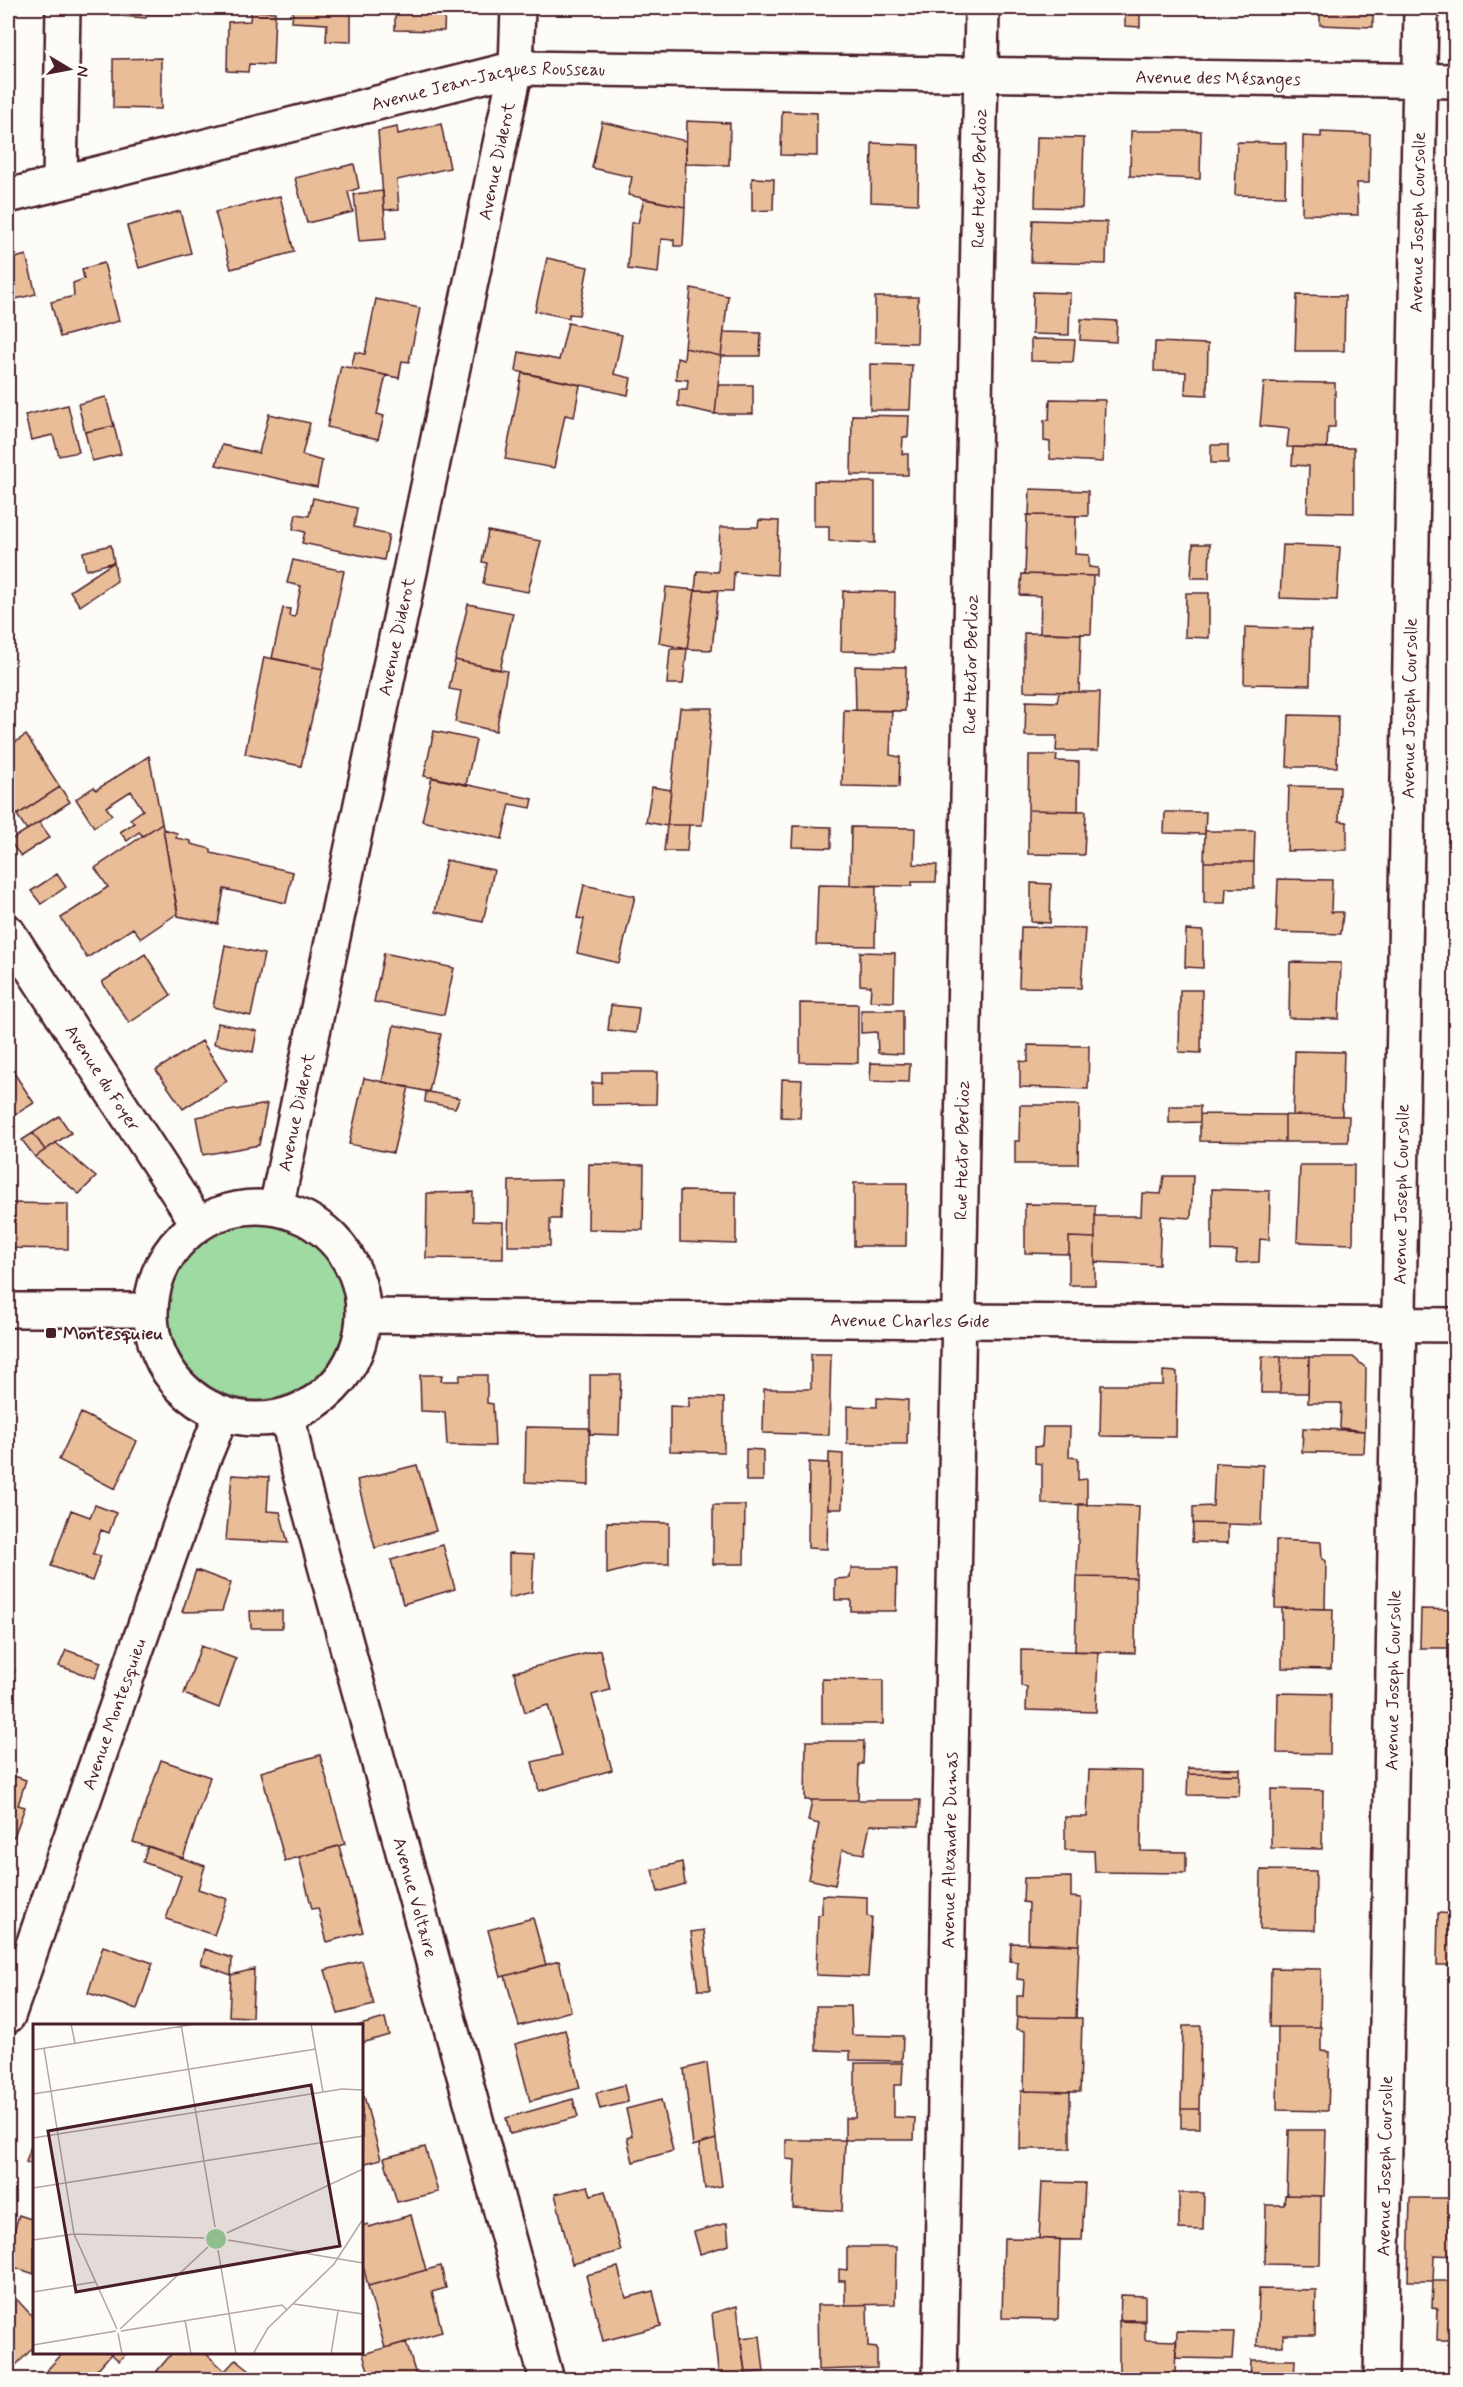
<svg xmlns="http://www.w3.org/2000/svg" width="1463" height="2387" font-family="Mynerve,sans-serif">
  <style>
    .green { fill: #9edaa1; stroke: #747c66; stroke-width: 1.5 }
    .building { fill: #e8bd98; stroke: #4a1f2b; stroke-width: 1.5 }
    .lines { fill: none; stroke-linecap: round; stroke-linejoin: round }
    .minor-casing { stroke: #4a1f2b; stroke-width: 38 }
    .tertiary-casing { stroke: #4a1f2b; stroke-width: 38 }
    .minor { stroke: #fdfcf7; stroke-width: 33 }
    .tertiary { stroke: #fdfcf7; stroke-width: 33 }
    .poi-dot { fill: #4a1f2b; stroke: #fdfcf7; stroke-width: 2 }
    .labels { text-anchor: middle; stroke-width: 4.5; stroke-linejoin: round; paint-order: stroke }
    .street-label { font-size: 18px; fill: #4a1f2b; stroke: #fdfcf7 }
    .poi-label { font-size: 18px; font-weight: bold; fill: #4a1f2b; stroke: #fdfcf7; text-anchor: start }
    .inset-road { fill: none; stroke: #b5a4a5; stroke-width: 1.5 }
    .view { fill: #4a1f2b; fill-opacity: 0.15; stroke: #4a1f2b; stroke-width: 3 }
    .inset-edge { fill: none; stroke: #4a1f2b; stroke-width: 3 }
  </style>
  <rect width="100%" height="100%" fill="#fdfcf7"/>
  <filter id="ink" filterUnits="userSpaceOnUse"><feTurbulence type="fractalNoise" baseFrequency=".0167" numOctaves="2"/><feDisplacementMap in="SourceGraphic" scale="12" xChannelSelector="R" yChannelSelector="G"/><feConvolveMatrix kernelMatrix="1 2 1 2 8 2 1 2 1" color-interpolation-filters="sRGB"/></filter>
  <g filter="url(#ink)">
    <path class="green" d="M169 1312a88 88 0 1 1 176 0a88 88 0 1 1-176 0Z"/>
    <path class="building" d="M120,8H172V14H147L146,18L120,16Z
      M293,8H351V42L326,41L327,24L292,22Z
      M395,8H445L444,31L395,30Z
      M623,8H686V10Z
      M755,8H822V11L755,10Z
      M867,8H917V14L867,13Z
      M1125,8H1140V27L1125,26Z
      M1320,8H1373V27L1320,25Z
      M251,11L275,12L273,65L249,64L248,72L227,71L228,22L250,21Z
      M161,58V109L113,108V59Z
      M782,111L817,113V156L781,155Z
      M687,121L730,123L729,165L686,164Z
      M602,122L686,141L685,207L628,195L632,177L592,168Z
      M441,124L450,168L397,180L399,209L384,210L378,131L397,127L398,134Z
      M1131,131H1201L1200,179L1130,176Z
      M1321,132L1370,134L1369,183H1357L1358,215L1302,214L1303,136L1321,137Z
      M1037,137L1084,138L1082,208L1035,207Z
      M1237,142L1286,143L1285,196L1235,195Z
      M872,143L919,145L918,204L871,202Z
      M354,164L359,188L348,192L353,212L307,223L295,178Z
      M752,178L774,179L773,210L752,211Z
      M383,191L386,239L359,241L354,194Z
      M280,196L294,252L231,269L215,212Z
      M644,199L685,207L683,246H674V240L661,239L658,273L628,269L631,223H638Z
      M180,211L191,253L139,268L127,226Z
      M1033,220L1107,222L1106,264L1031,262Z
      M26,255L36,294L8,301V260Z
      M547,258L588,267L579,315L569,314V318L535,311Z
      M104,263L119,321L60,337L51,302L74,296L73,283L84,279L82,269Z
      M691,288L728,296L721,356L685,348Z
      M1033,292L1070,293L1069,335L1032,334Z
      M1297,295L1345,296L1344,351H1295Z
      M875,297H918L917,343L875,342Z
      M376,299L420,308L409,362L402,361L399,378L351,368L355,352L365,354Z
      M1081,319L1117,321L1116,342L1080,340Z
      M568,323L622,335L614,374L631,378L628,395L516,371L519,352L559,360Z
      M724,332L761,333L760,356H721Z
      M1031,339L1075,340L1073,362L1031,361Z
      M1155,342L1208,344L1207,395L1185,394L1186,372L1154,371Z
      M685,348L721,356L715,414L678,406L679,389H687L688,380L676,379L677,358L684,360Z
      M870,364L912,365L910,410H870Z
      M341,366L386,375L377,414L384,416L378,439L327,427Z
      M522,373L580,385L574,417L565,415L554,468L505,459Z
      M1264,382L1335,383V427H1328L1327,448L1287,447L1289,429L1260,426Z
      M718,385H753V414H715Z
      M106,397L114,426L85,432L78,404Z
      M1050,399L1105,400L1103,462L1050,459V442L1044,441V420H1049Z
      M68,405L79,452L59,456L53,435L31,440L25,415Z
      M269,414L310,423L302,455L322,461L317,487L216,465L222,445L259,453Z
      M852,415L909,416L908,437H903L902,454H908V475H851Z
      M114,426L121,454L92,461L85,432Z
      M1211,445H1228V463H1211Z
      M1293,447L1354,448V513L1307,512L1309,466L1292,465Z
      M814,481L875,482V543L829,541V526H814Z
      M1030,489L1088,491V516L1029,515Z
      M313,498L357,508L354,527L389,535L384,560L302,543L305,532L293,529L296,514L309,516Z
      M1027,515L1076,516L1075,554L1089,555V567L1098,568V576L1025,574Z
      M759,520L779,521L777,575L734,572L733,591L695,590L697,571L718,572L720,527H758Z
      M488,531L541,541L528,592L483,584L487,563L482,562Z
      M1193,544H1210L1209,578H1191Z
      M111,545L114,562L86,570L83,552Z
      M1283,545L1340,547L1337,600L1280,598Z
      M293,560L344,571L323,669L272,658L283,608L290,609L289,616L295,617L301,586L287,583Z
      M114,562L117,581L80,606L70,591Z
      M1022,574L1093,576L1091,634L1040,633L1041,596L1020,595Z
      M666,587L695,590L687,649L659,643Z
      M695,590H718L712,650L687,649Z
      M843,591L895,592L894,652L841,651Z
      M1186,593H1209V638L1185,637Z
      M468,604L513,613L500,670L455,660Z
      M1245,627L1311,629L1310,685L1244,684Z
      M1024,633L1081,634L1079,692L1024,691Z
      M670,649H687L683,684H667Z
      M264,657L323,669L301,766L245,754Z
      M455,660L507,671L496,731L455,722L461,691L449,689Z
      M855,666L906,667L905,711L856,710Z
      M1059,692H1100L1098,751H1056L1057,736H1025L1026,701L1057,702Z
      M680,708H712L702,825H667Z
      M844,710L892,711L890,755L900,757L899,787L842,786Z
      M1289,715L1338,716L1337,767H1287Z
      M434,731L476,740L466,785L424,776Z
      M26,735L60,787L17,815L8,802V747Z
      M1029,755H1057L1056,761L1079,762L1078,811L1028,810Z
      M149,756L162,823L143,836L139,832L127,841L120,832L134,823L130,819L143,810L131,791L106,807L112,815L94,827L76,799L94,787L96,790Z
      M432,777L533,799L531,808L510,804L502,839L422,821Z
      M1289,786L1340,787L1339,821L1347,822V850L1287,851Z
      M60,787L70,802L27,830L17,815Z
      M652,787L671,790L667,826L646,822Z
      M1028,810L1086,811L1084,855L1028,854Z
      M1165,812H1206L1205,834L1164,833Z
      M39,822L50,837L21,856L9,841Z
      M162,823L178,913L141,938L133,928L87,958L61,918L108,887L95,868Z
      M667,825H689L687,851H664Z
      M793,826L831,827V848L792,847Z
      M851,827L915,828L914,864L937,865L936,882H912V886L850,885Z
      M163,829L177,833L176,838L191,841V844L211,849V853L293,872L286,903L224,889L218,924L178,916Z
      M1205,831H1255L1254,862H1204Z
      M446,860L494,870L483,922L435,912Z
      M1204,862H1254V888H1226L1225,903H1204Z
      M57,874L66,887L41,904L31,891Z
      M1278,879L1332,880L1331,912H1343L1341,934L1276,932Z
      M1031,883L1051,884L1050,923L1031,922Z
      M584,885L635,896L619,963L577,953L584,919L577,918Z
      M818,885L876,886L875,946L816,945Z
      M1021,927L1085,928L1081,988L1019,987Z
      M1186,930L1203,931V968L1185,967Z
      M225,945L264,954L251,1016L213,1007Z
      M860,952L895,953L894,1002L870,1001L871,986L860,985Z
      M384,953L454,968L444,1015L374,1002Z
      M145,954L171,995L129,1023L102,982Z
      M1290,962L1341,963L1339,1019L1289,1018Z
      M1180,990H1202L1201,1053L1179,1052Z
      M800,1003L858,1004V1063L800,1062Z
      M611,1005L639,1008L636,1033L608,1030Z
      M861,1010H903V1054L878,1053L877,1032L861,1033Z
      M218,1023L257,1031L253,1052L214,1044Z
      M394,1025L441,1034L429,1092L382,1082Z
      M202,1041L227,1081L183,1109L156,1070Z
      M1028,1045L1089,1046L1088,1089L1020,1087V1061L1028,1062Z
      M1295,1051L1344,1052L1342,1116L1293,1115Z
      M871,1063L910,1064L909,1082L870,1081Z
      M8,1064L34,1103L8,1119Z
      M602,1072H657L656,1104L592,1105V1083H602Z
      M364,1078L409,1087L393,1153L349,1144Z
      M782,1079L802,1080L800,1118L781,1117Z
      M426,1091L429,1092L460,1098L455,1108L425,1102Z
      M267,1104L259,1145L203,1155L196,1117Z
      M1020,1105H1079L1078,1164H1015V1141H1019Z
      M1169,1106H1200V1122L1169,1123Z
      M1200,1114L1285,1115V1142L1200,1141Z
      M1285,1115L1349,1116L1348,1142H1285Z
      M59,1116L71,1133L45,1150L33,1133Z
      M33,1133L45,1150L35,1157L22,1140Z
      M56,1143L96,1177L79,1194L35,1157Z
      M589,1164L644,1165L643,1230L588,1229Z
      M1300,1165H1354L1353,1244L1297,1242Z
      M1455,1173L1456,1230H1453Z
      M1164,1176H1193L1191,1218L1161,1216L1159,1265L1095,1262V1216H1141L1142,1193L1161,1194Z
      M561,1180L560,1219H550V1246H508L509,1181Z
      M854,1183H907L906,1246H854Z
      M1212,1189L1270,1191L1269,1240L1260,1239L1259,1262L1236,1263L1237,1251L1212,1250Z
      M680,1191L736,1192V1244L680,1242Z
      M473,1192V1221L503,1222V1259L426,1258L427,1193Z
      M9,1203L68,1204V1249L8,1248Z
      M1025,1204L1095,1205V1238L1069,1237V1254L1025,1253Z
      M1069,1237L1095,1238V1285H1069Z
      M811,1354H831L829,1435L763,1433L764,1389H811Z
      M1262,1356L1281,1357L1280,1393H1261Z
      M1281,1357H1309L1308,1393H1280Z
      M1309,1357H1353L1366,1368L1365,1431L1340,1428L1341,1403H1308Z
      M1163,1371L1177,1372L1176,1437L1100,1436L1101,1385H1163Z
      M420,1375H442L441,1381H459L460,1375H487V1403L493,1404L495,1446L447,1445L445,1412L421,1411Z
      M590,1375H621L619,1435L590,1434Z
      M8,1392H9L8,1438Z
      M689,1397L724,1398V1452L670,1451V1406L689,1407Z
      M877,1398L908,1400L907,1444H847V1406L877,1407Z
      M81,1413L137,1441L115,1489L59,1460Z
      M526,1427L589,1428V1485L525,1482Z
      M1043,1427H1070L1069,1457L1078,1458V1480L1087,1479V1505L1042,1504V1464L1035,1463V1447L1042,1446Z
      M1303,1428L1365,1431L1364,1453L1302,1452Z
      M746,1449L763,1450V1481H746Z
      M829,1453L843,1454L842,1509H828Z
      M809,1462L829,1463L827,1549L808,1548Z
      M1215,1463L1263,1465L1261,1525L1193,1523V1507L1213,1506Z
      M417,1465L436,1531L375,1548L357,1480Z
      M232,1475L269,1477L267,1511L280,1512L288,1543L226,1540Z
      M1079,1504L1139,1506L1136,1578L1077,1577Z
      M95,1505L116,1513L109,1533L101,1530L93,1554L101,1556L92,1581L51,1566L71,1510L90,1517Z
      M713,1505H745L744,1564H713Z
      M607,1522L669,1523V1564H645L607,1574Z
      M1193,1523L1228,1524V1543L1192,1542Z
      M1276,1540L1321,1542L1322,1558L1326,1561L1325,1609L1275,1608Z
      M443,1545L455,1589L403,1604L391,1560Z
      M509,1553L534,1554L532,1592L509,1598Z
      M851,1568H897L896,1611H851V1600H835V1579L850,1578Z
      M196,1570L231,1583L222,1611L182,1612Z
      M1077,1577L1136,1578L1135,1653L1075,1651Z
      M1282,1608L1333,1609L1331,1669L1282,1668Z
      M1421,1609L1456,1610V1648H1420Z
      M250,1611H282V1628H251Z
      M201,1646L236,1659L219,1708L184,1694Z
      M66,1650L101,1662L95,1678L59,1666Z
      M600,1650L610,1690L592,1695L612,1770L539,1791L532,1762L562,1755L548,1705L525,1712L514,1672Z
      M1021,1650L1098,1652L1096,1712L1026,1710L1027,1687L1021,1686Z
      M8,1667L15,1670L8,1692Z
      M822,1679L883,1680V1724H822Z
      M1278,1693L1331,1694L1330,1754L1277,1753Z
      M1448,1736H1456V1766H1448Z
      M806,1741H864L863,1764H859L858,1800H805Z
      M320,1755L345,1844L285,1861L261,1772Z
      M161,1760L210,1777L183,1858L133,1842Z
      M1188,1768L1240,1769V1775L1188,1774Z
      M1089,1770L1142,1771L1141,1851L1186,1852V1873L1095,1872L1094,1851L1065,1850V1817H1087Z
      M8,1774L26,1780L18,1805L25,1807L14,1837L8,1834Z
      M1188,1774L1240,1775L1239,1796L1187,1795Z
      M1271,1789L1323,1790L1322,1849L1271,1848Z
      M812,1800H920L919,1826L870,1825L864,1854L842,1850L835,1885L808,1879L819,1824L808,1821Z
      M148,1846L205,1866L198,1889L227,1899L214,1935L166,1919L181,1876L143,1862Z
      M339,1846L363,1932L327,1942L318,1908L312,1909L299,1857Z
      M682,1862L685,1884L658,1892L652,1870Z
      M1261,1870L1316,1871L1315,1930L1260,1929Z
      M1071,1877V1897L1081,1898L1079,1945L1028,1943L1029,1903L1023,1902L1024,1878Z
      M822,1895L867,1897V1916L872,1917L868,1977L816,1975L818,1915L822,1914Z
      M1438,1913L1456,1914V1965H1437Z
      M533,1918L546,1965L501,1977L488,1930Z
      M704,1930L710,1990H698L691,1932Z
      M1011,1943L1079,1945L1076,2018L1017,2017V1996H1023L1024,1980L1017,1979L1018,1962L1010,1961Z
      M103,1946L153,1963L137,2009L88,1993Z
      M205,1949L232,1958L231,1975L201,1964Z
      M362,1961L374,2005L338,2014L325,1970Z
      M559,1961L571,2011L519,2026L505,1976Z
      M1271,1968L1321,1969L1320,2027H1270Z
      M254,1969L252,2017L229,2016L231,1975Z
      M816,2006H851L852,2035L903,2036L902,2061L850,2060V2051L816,2050Z
      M1017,2017L1082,2018L1080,2092L1024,2091L1025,2031L1016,2029Z
      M385,2018L389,2035L362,2043V2026H357Z
      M1183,2026H1201L1199,2109H1181Z
      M1278,2027H1321V2051L1330,2052L1328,2111L1277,2110Z
      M565,2030L580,2088L530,2101L515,2044Z
      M707,2063L716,2139L693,2146L684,2069Z
      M855,2063H903L902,2085H894V2117L915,2118L914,2140H845V2118H855Z
      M624,2085L628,2102L600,2109L596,2093Z
      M1021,2091L1070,2092V2149H1020Z
      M364,2096L381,2159L362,2164V2097Z
      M573,2099L578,2117L510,2134L506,2118Z
      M661,2100L673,2151L633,2162L627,2138L632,2136L626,2109Z
      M1181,2109H1199V2128H1181Z
      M1289,2130H1326L1324,2196L1287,2195Z
      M34,2137V2165L26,2162Z
      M716,2139L722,2186L705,2189L699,2144Z
      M786,2140H845L842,2211L793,2208L795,2160L786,2159Z
      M425,2147L438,2192L397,2202L384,2158Z
      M1042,2182L1085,2183L1082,2240L1039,2239Z
      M588,2186L591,2195L605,2191L621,2251L572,2264L555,2194Z
      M1179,2193H1204L1203,2230L1179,2229Z
      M1285,2195L1321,2196L1320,2265L1265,2264L1266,2205H1284Z
      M1410,2198H1456V2256L1434,2255L1433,2281H1408Z
      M19,2215L34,2220V2274L8,2265V2233L13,2235Z
      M411,2215L426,2270L368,2286L362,2261V2226L368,2224L369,2227Z
      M727,2223L729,2245L700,2254L694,2232Z
      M1004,2238L1060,2239L1058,2319L1002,2318Z
      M847,2247H896L895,2304L845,2305V2281H839V2269L847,2270Z
      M441,2266L446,2288L432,2292L442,2332L385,2348L368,2286Z
      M618,2267L626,2298L653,2291L661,2326L603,2341L586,2275Z
      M1433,2281H1456V2340H1437L1438,2309L1432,2308Z
      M1259,2289L1316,2290L1315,2335H1283V2346H1257Z
      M8,2290L34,2318V2347L9,2372Z
      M1121,2295L1145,2296V2320H1120Z
      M817,2305H867L868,2347L877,2348V2368L818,2370Z
      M737,2306L746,2380H719L712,2313Z
      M1120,2320H1145V2322L1119,2321Z
      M1119,2321L1145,2322V2340L1176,2341L1175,2376L1119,2375Z
      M1177,2331L1234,2332L1232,2359L1176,2358Z
      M760,2336L764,2372L745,2373L740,2338Z
      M406,2342L416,2375L399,2380H371L363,2354Z
      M64,2352H109L111,2354L88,2380H56L47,2370Z
      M109,2352H127L119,2361Z
      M173,2352H204L225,2371L236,2359L250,2370L242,2380H167L157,2371Z
      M1251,2360H1295L1294,2380H1250Z"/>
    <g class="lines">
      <g class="minor-casing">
        <g id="minor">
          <path d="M60,182L63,8"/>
          <path id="s1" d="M8,196L516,68L1456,81"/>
          <path id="s2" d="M8,932L198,1224"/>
          <path id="s3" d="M276,1208L516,68L518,8"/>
          <path id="s4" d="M288,1416L297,1463L547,2380"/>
          <path id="s5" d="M8,2016L203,1460L222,1414"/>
          <path id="s6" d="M940,2380L982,8"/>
          <path id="s7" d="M1381,2380L1421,8"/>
        </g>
      </g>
      <g class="tertiary-casing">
        <g id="tertiary">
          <circle cx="257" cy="1313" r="106"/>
          <path d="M8,1310H150"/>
          <path id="s8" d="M364,1316L1456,1325"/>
        </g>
      </g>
      <use href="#minor" class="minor"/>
      <use href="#tertiary" class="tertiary"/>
    </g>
  </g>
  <rect class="poi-dot" x="45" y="1327" width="12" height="12" rx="3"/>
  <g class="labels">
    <g class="street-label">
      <text dy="6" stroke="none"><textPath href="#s1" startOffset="1226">Avenue des Mésanges</textPath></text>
      <text dy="6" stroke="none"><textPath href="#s1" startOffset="494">Avenue Jean-Jacques Rousseau</textPath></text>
      <text dy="6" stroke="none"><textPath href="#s3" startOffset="1070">Avenue Diderot</textPath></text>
      <text dy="6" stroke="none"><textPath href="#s6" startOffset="2202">Rue Hector Berlioz</textPath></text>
      <text dy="6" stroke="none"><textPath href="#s7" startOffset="2158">Avenue Joseph Coursolle</textPath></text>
      <text dy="6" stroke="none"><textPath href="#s3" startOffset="584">Avenue Diderot</textPath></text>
      <text dy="6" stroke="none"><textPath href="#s6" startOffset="1716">Rue Hector Berlioz</textPath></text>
      <text dy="6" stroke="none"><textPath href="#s7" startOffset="1672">Avenue Joseph Coursolle</textPath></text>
      <text dy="6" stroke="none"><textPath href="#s2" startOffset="174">Avenue du Foyer</textPath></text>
      <text dy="6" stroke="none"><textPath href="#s3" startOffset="98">Avenue Diderot</textPath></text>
      <text dy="6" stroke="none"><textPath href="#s6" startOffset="1230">Rue Hector Berlioz</textPath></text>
      <text dy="6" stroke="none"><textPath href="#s7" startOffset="1186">Avenue Joseph Coursolle</textPath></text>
      <text dy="6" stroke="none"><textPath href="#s8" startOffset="546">Avenue Charles Gide</textPath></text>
      <text dy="6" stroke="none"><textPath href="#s7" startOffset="700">Avenue Joseph Coursolle</textPath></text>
      <text dy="6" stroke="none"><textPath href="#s5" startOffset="320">Avenue Montesquieu</textPath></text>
      <text dy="6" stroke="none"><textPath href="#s6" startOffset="530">Avenue Alexandre Dumas</textPath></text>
      <text dy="6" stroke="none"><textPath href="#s4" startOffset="498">Avenue Voltaire</textPath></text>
      <text dy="6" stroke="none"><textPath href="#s7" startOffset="214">Avenue Joseph Coursolle</textPath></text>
    </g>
    <g class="poi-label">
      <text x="63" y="1339">Montesquieu</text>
    </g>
  </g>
  <g transform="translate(33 2024)">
    <rect width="330" height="330" fill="#fdfcf7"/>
    <path d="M173 215a10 10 0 1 1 20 0a10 10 0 1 1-20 0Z" fill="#9edaa1"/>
    <path class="inset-road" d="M38,0L42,19M148,0L182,203M278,0L290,68M11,24L41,210L84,305M0,26L163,0M0,70L283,25M0,114L309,65L330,66M0,164L330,112M194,209L330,145M0,216L41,210L171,214M195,216L330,239M185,226L203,330M0,268L62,258M261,280L330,290M152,296L158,330M87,305L175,223M88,307L249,281L254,286M85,309L89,330M0,321L83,307M220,330L235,304L301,240L330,195M298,330L305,287"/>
    <path class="view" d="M278,61L307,222L43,268L15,107Z"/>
    <rect width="330" height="330" class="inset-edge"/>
  </g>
  <rect width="1463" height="2387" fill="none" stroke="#fdfcf7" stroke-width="30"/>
  <rect x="15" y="15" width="1433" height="2357" fill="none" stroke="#4a1f2b" stroke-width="2" filter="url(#ink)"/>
  <g transform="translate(69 69) rotate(100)" stroke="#fdfcf7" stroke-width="4.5" paint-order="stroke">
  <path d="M0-4.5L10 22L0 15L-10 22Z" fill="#4a1f2b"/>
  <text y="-9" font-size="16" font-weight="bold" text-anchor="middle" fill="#4a1f2b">N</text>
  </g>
</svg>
